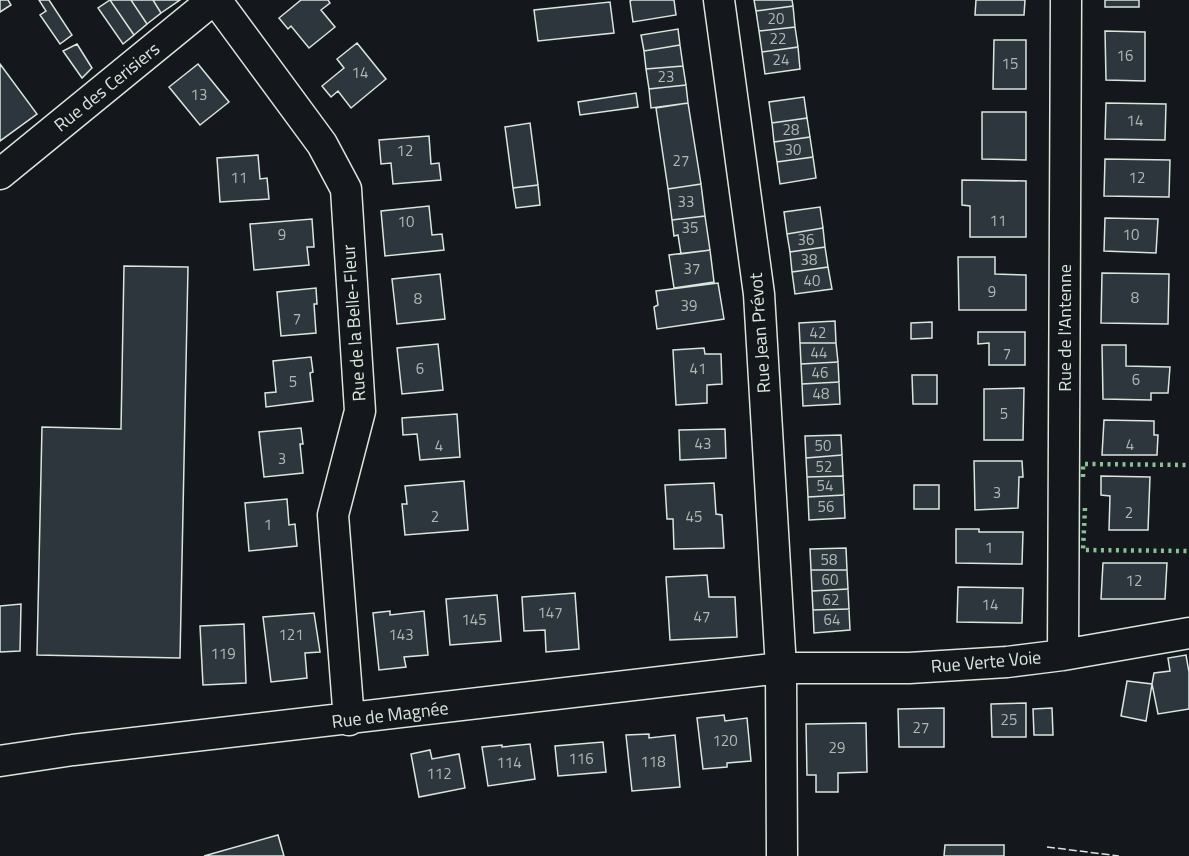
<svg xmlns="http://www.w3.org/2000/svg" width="1189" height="856" font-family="'Titillium Web',sans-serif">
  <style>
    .building { fill: #2c363c; stroke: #d8e6dc; stroke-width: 1.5 }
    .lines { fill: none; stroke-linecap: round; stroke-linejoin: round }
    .minor-casing { stroke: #d8e6dc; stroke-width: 33 }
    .minor { stroke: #14181c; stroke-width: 30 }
    .hedge { stroke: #8ac095; stroke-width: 4.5; stroke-dasharray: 3 4.5; stroke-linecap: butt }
    .fence { stroke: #d8e6dc; stroke-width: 1.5; stroke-dasharray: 8 3; stroke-linecap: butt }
    .labels { text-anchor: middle; stroke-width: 4.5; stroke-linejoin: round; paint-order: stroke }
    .number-label { font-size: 15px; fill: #adbab4 }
    .street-label { font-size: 18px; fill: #d8e6dc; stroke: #14181c }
  </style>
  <rect width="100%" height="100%" fill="#14181c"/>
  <path class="building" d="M0,0H8L11,5L0,12Z
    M39,0H49L72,35L60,44L40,15L46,11Z
    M110,0L134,35L123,44L98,8Z
    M110,0H131L147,24L134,35Z
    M131,0H153L161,13L147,24Z
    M153,0H180L161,13Z
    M301,0H328L330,3L321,10L335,27L309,48L291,26L288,29L279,18Z
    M632,0H674L676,15L633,22L630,1Z
    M754,0H792L793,6L756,11Z
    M976,0H1025L1024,15H975Z
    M1105,0H1139V7H1105Z
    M610,2L614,33L538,41L534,10Z
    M793,6L795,27L759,31L756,11Z
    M795,27L798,47L762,52L759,31Z
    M678,29L680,45L644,51L641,35Z
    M1105,31L1145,32V81L1106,80Z
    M994,40H1026V89H993Z
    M357,43L386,79L351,108L338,91L331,97L322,86L344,68L337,59Z
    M77,44L92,68L82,78L63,51Z
    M680,45L683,66L646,69L644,51Z
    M798,47L800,69L765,74L762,52Z
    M0,64L37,114L0,141Z
    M198,64L229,102L200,125L169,87Z
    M683,66L686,85L649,89L646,69Z
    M686,85L688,103L651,108L649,89Z
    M636,93L638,107L580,115L578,102Z
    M804,97L807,118L772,123L769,102Z
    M688,103L701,184L668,189L656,108Z
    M1106,103L1166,104L1165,140L1105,139Z
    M982,112H1026V160L982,159Z
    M807,118L810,137L774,142L772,123Z
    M530,123L538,185L513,188L505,127Z
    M429,136L431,164L439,163L441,180L393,184L391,163L381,164L379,140Z
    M810,137L813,157L777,162L774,142Z
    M258,155L260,179L267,178L269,199L220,202L217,158Z
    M813,157L816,178L780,184L777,162Z
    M1105,159L1170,160L1169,197L1104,196Z
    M962,180L1026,181V237H970V206L962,205Z
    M701,184L705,216L672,220L668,189Z
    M538,185L540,205L516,208L513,188Z
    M429,206L432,235L442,234L444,250L385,256L381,211Z
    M820,207L823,228L787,234L784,212Z
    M705,216L710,250L681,254L678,235L674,236L672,220Z
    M1105,218L1158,219L1156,253L1104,251Z
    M312,219L314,247H307L309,265L254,270L250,224Z
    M823,228L825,247L790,252L787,234Z
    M825,247L828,267L792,272L790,252Z
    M710,250L714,282L674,288L669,255Z
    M958,257H995V274L1026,275V310H959Z
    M124,266L188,267L180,658L37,655L42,427L121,429Z
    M828,267L832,289L795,294L792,272Z
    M1102,273L1169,274L1168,324L1101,323Z
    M440,274L445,319L397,324L392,279Z
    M718,283L724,319L657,329L654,307L658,305L656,291Z
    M316,288L317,304H314L316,333L281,336L277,292Z
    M835,321L836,343H800L799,323Z
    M932,322V338L911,339V323Z
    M978,332H1025V365H989V343L978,344Z
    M800,343H836L838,362L801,364Z
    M438,344L443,390L402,394L397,348Z
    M1102,345H1126V366L1170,367L1168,393H1151V400L1103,399Z
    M704,348L705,354H721L722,384L707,385V403L676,405L673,350Z
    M311,357L313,372L310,373L313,401L266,407L265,393L276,392L273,361Z
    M838,362L839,382L802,384L801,364Z
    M912,375H937V404H913Z
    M839,382L840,404L803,406L802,384Z
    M1024,388L1023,440H984V389Z
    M457,414L460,457L420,460L417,434L403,435L402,418Z
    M1104,420L1154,421V435H1158L1157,455H1102Z
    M301,428L303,444H300L303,473L264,477L259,432Z
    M725,429L726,458L680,460L679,430Z
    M841,435L842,455L806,458L805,436Z
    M842,455L843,476L807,477L806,458Z
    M974,461H1022L1023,477H1019L1018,508L975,510Z
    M843,476L844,495L808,497L807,477Z
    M1101,476L1150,477L1148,530H1109L1110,496L1101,495Z
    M464,481L468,530L405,535L402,504H407L405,486Z
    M714,483L716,514L722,515L724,548L674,549L673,519H667L665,485Z
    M914,485H939V509H914Z
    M844,495L845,518L809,520L808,497Z
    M287,499L289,525L295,524L297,546L249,551L245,503Z
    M956,529H979V532H1023L1022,564L956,563Z
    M846,548L847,570H811L810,549Z
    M1103,563H1167L1165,599H1101Z
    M811,570H847L848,589L812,591Z
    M707,575L709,597H735L737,637L670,640L666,577Z
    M958,587L1023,588L1022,623L957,622Z
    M848,589L849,609L813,610L812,591Z
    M575,593L579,649L546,652L545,630L524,631L522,597Z
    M497,595L501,641L450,645L446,599Z
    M21,604L20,651L0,652V606Z
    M849,609L850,630L814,633L813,610Z
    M390,611V615L424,611L428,655L404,657L406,667L379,670L373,613Z
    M314,613L320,652L305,653L307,678L271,682L263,617Z
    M244,624L246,683L203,685L200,626Z
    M1186,655L1189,672V709L1158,714L1152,684L1154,673L1170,671L1168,658Z
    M1127,681L1152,684L1146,721L1121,716Z
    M1026,703V737H992L991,704Z
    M944,708V747H899L898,709Z
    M1052,708L1053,735H1034L1033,709Z
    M724,715L725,721L747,718L751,761L727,763V767L703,769L697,718Z
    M866,723L867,772L838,773V792H816V775H807L806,724Z
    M649,734V738L675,735L680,787L632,791L626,735Z
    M603,742L606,772L558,776L555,746Z
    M530,744L535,779L488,786L482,747L502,745V747Z
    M430,750L432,759L459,754L465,788L419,797L411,754Z
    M278,835L284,856H204Z
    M945,845H1004V856H944Z"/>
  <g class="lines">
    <g class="minor-casing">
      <path id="minor" d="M216,0L322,144L346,189L360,411L333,515L349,720
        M719,0L759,294L781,668L782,856
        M0,174L213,0
        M1063,655L1066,0
        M0,761L73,750L781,668H909L1007,662L1063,655L1189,633"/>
    </g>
    <use href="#minor" class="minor"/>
    <path class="hedge" d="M1083,477V464L1189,465
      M1085,508L1083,550L1189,551"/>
    <path class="fence" d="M1047,847L1119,856"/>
  </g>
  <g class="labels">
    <g class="number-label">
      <text x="776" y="24">20</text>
      <text x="778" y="44">22</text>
      <text x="1125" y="61">16</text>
      <text x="781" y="65">24</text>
      <text x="1010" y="69">15</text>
      <text x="360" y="78">14</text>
      <text x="666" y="82">23</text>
      <text x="199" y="100">13</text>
      <text x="1135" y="126">14</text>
      <text x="791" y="135">28</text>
      <text x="793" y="155">30</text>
      <text x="405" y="156">12</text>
      <text x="681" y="166">27</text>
      <text x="239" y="183">11</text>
      <text x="1137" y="183">12</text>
      <text x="686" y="207">33</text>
      <text x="998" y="226">11</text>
      <text x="406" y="227">10</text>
      <text x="690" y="233">35</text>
      <text x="282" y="240">9</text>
      <text x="1131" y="240">10</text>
      <text x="806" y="245">36</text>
      <text x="809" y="265">38</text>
      <text x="692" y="274">37</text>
      <text x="812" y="286">40</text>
      <text x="992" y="297">9</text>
      <text x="1135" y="303">8</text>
      <text x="418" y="304">8</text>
      <text x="689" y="311">39</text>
      <text x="297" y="324">7</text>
      <text x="818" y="338">42</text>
      <text x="819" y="358">44</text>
      <text x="1007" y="359">7</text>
      <text x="420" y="374">6</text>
      <text x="698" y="374">41</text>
      <text x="820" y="378">46</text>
      <text x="1136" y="385">6</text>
      <text x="293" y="387">5</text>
      <text x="821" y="399">48</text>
      <text x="1004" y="419">5</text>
      <text x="703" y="449">43</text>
      <text x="1130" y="450">4</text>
      <text x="439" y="451">4</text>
      <text x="823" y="451">50</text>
      <text x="282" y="464">3</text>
      <text x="824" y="472">52</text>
      <text x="825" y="491">54</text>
      <text x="997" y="498">3</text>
      <text x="826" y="512">56</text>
      <text x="1129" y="518">2</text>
      <text x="435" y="522">2</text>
      <text x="694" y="522">45</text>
      <text x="268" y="530">1</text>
      <text x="989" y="553">1</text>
      <text x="829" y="565">58</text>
      <text x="830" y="585">60</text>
      <text x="1134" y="586">12</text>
      <text x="831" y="605">62</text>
      <text x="990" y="610">14</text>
      <text x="550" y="618">147</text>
      <text x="702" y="622">47</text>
      <text x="474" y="625">145</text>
      <text x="832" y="625">64</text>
      <text x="291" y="640">121</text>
      <text x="401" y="640">143</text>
      <text x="223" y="659">119</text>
      <text x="1009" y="725">25</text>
      <text x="921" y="733">27</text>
      <text x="725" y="746">120</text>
      <text x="837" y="753">29</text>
      <text x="581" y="764">116</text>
      <text x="653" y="767">118</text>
      <text x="509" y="768">114</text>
      <text x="439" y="779">112</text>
    </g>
    <g class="street-label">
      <text transform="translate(107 87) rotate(-39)" y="6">Rue des Cerisiers</text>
      <text transform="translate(354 323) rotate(-94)" y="6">Rue de la Belle-Fleur</text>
      <text transform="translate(1065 328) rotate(-90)" y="6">Rue de l'Antenne</text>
      <text transform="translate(760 333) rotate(-94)" y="6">Rue Jean Prévot</text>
      <text transform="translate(986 662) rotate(-5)" y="6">Rue Verte Voie</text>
      <text transform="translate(390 715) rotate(-7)" y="6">Rue de Magnée</text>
    </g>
  </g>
</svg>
